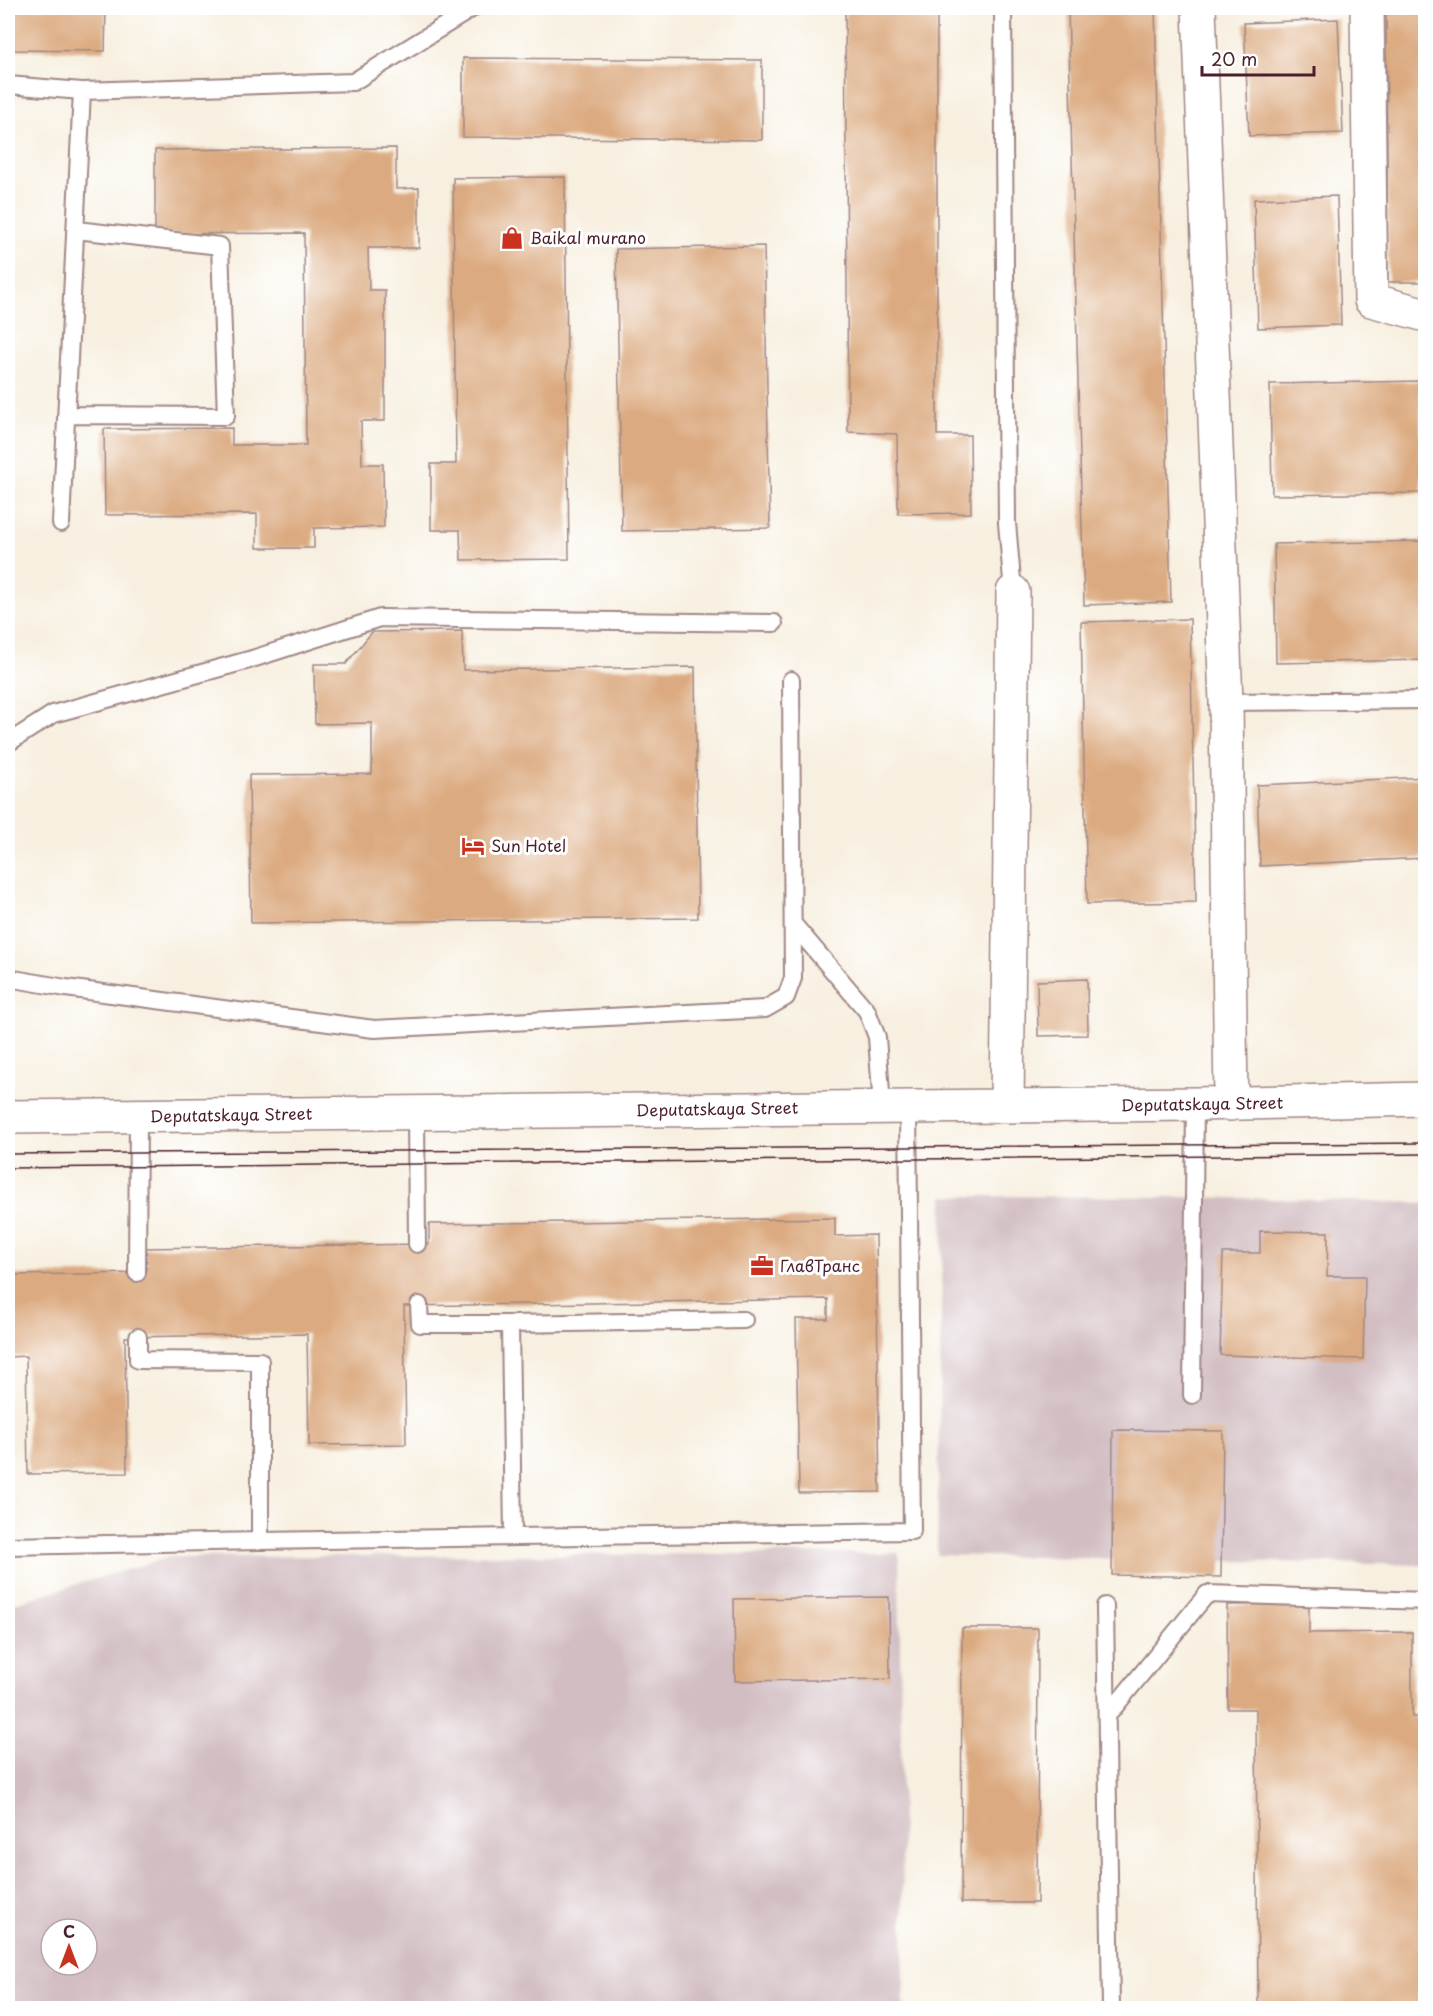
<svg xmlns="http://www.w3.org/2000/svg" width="1433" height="2016" font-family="'Playpen Sans',sans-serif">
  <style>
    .industrial { fill: #d2bec2; fill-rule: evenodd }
    .building { fill: #dbaa80 }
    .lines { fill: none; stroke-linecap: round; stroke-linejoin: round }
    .service-casing { stroke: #a08785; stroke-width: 20 }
    .minor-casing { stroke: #a08785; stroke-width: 36 }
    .service { stroke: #fff; stroke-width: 16 }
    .minor { stroke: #fff; stroke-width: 33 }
    .tram { stroke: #4a1f2b; stroke-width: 1.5 }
    .labels { text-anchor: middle; stroke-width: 6; stroke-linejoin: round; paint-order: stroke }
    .poi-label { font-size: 16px; fill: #4a1f2b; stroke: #fff; text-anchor: start }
    .street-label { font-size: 16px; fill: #4a1f2b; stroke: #fff }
  </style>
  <rect width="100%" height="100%" fill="#fff"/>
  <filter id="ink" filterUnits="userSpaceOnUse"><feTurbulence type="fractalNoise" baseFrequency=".0167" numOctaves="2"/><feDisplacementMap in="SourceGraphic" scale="12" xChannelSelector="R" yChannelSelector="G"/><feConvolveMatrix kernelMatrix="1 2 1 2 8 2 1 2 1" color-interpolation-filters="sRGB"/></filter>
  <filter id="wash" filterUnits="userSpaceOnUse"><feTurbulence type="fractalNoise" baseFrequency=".008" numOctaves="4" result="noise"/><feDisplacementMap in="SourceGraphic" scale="24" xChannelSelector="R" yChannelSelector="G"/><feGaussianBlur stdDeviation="1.35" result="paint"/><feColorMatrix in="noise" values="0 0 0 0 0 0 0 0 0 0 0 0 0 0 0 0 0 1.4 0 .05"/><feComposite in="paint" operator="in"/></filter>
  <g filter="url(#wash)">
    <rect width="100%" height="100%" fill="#f7efdf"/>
    <path class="industrial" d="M943,1196L1195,1197L1425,1203V1565L937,1555Z
      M899,1553L904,2008H8V1605L169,1557ZM51,1929H87V1965H51Z"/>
    <g id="blocks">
      <path class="building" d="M13,8H106L105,51L12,50Z
        M845,8H937V435H970L971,513L898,514L897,434L848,432Z
        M1068,8H1155L1171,602L1084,605Z
        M1386,8H1426V282H1388Z
        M1338,19L1343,133L1249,136L1244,23Z
        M463,58L762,60V140L463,137Z
        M396,148V189L419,188V248H368L369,290H385V421H361L362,464H383L384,527L314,528V548H257V514L105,515L104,429L232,428V445H306L304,233L155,234V150Z
        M565,177L569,559L461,560L460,530H431V464H456L453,178Z
        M1337,196L1341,325L1258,328L1254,199Z
        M764,246L770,528L622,531L616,249Z
        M1420,381L1422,493L1272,495L1270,384Z
        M1426,541V660L1276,663L1274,544Z
        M1190,619L1196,902L1087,904L1081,622Z
        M462,631L463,670L695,667L698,918L251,923L249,775L372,774V723L315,724L314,664H346L372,632Z
        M1426,777V858L1260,866L1257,785Z
        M1087,979L1088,1035L1038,1036L1037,981Z
        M835,1218V1236L876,1235L880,1492L799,1493L796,1319H828V1299L404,1306L406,1444L309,1445L307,1334L125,1337L127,1473L28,1474L26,1356L8,1357V1275L146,1273L145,1248L429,1244V1224Z
        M1260,1231L1328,1232L1327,1276H1365L1363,1359L1220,1355L1223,1253H1260Z
        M1113,1430L1223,1431L1221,1577L1112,1575Z
        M889,1597L890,1679L735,1681L734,1599Z
        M1309,1604V1633L1412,1632V1717H1426V2008H1258L1256,1709H1228L1227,1605Z
        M962,1628H1038L1037,1903H961Z"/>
    </g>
  </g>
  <g filter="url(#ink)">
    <use href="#blocks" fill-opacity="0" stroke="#a08785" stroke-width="1.5"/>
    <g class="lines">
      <g class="service-casing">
        <path id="service" d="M1003,8L1007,523L1013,592
          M8,85L82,91L353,82L473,8
          M67,415L226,416L220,246L76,230
          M61,523L82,91
          M1226,702L1426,700
          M8,743L53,714L249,660L380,618L774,623
          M794,925L867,1011L877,1037L882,1107
          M8,978L66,988L374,1029L765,1009L786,997L793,978L791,680
          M416,1112L417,1244
          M137,1273L138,1116
          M419,1305L420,1324H510L513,1537
          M510,1324L744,1320
          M1192,1395L1195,1104
          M260,1541L912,1531L908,1107
          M8,1546L260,1541V1361L138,1360V1337
          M1105,1606L1111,2008
          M1107,1716L1207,1594L1426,1601"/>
      </g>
      <g class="minor-casing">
        <path id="minor" d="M1199,8L1226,702L1231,1104
          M1367,8L1371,300L1426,315
          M1007,1106L1013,592
          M8,1117L1195,1104L1426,1099"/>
      </g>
      <use href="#service" class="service"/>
      <use href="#minor" class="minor"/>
      <path class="tram" d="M8,1154L1426,1143
        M8,1168L1426,1154"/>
    </g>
  </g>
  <defs>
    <g id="shop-bare" transform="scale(1.8)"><path d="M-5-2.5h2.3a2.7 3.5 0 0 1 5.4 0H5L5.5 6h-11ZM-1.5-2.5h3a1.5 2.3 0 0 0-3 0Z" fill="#c8321e" stroke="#fff" stroke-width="2.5" paint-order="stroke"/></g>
    <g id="hotel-bare" transform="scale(1.8)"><path d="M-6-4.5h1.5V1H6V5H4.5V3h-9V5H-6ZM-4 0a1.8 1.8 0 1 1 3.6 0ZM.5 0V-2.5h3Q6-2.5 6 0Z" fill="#c8321e" stroke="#fff" stroke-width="2.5" paint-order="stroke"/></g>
    <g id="office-bare" transform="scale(1.8)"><path d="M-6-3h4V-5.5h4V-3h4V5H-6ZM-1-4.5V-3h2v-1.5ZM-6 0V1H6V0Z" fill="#c8321e" stroke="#fff" stroke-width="2.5" paint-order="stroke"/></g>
  </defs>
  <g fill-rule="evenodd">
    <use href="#shop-bare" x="512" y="238"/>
    <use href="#hotel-bare" x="473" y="846"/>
    <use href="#office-bare" x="762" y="1266"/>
  </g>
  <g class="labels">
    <g class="poi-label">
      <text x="530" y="244">Baikal murano</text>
      <text x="491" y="852">Sun Hotel</text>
      <text x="780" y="1272">ГлавТранс</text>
    </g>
    <g class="street-label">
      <text transform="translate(1202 1104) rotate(-1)" y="6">Deputatskaya Street</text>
      <text transform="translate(717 1109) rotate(-1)" y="6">Deputatskaya Street</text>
      <text transform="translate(231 1115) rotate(-1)" y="6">Deputatskaya Street</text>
    </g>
  </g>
  <rect width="1433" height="2016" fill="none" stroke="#fff" stroke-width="30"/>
  <g transform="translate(69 1947)"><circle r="28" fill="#ffffff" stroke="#b7a5aa" stroke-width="1.5"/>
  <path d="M0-4.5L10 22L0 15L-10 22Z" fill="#c8321e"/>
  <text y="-9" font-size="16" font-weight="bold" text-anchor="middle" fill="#4a1f2b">С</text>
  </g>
  <path d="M1202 66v9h112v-9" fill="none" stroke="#4a1f2b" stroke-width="3"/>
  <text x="1211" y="66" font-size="18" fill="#4a1f2b" stroke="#ffffff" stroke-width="4.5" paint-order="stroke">20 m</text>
</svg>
